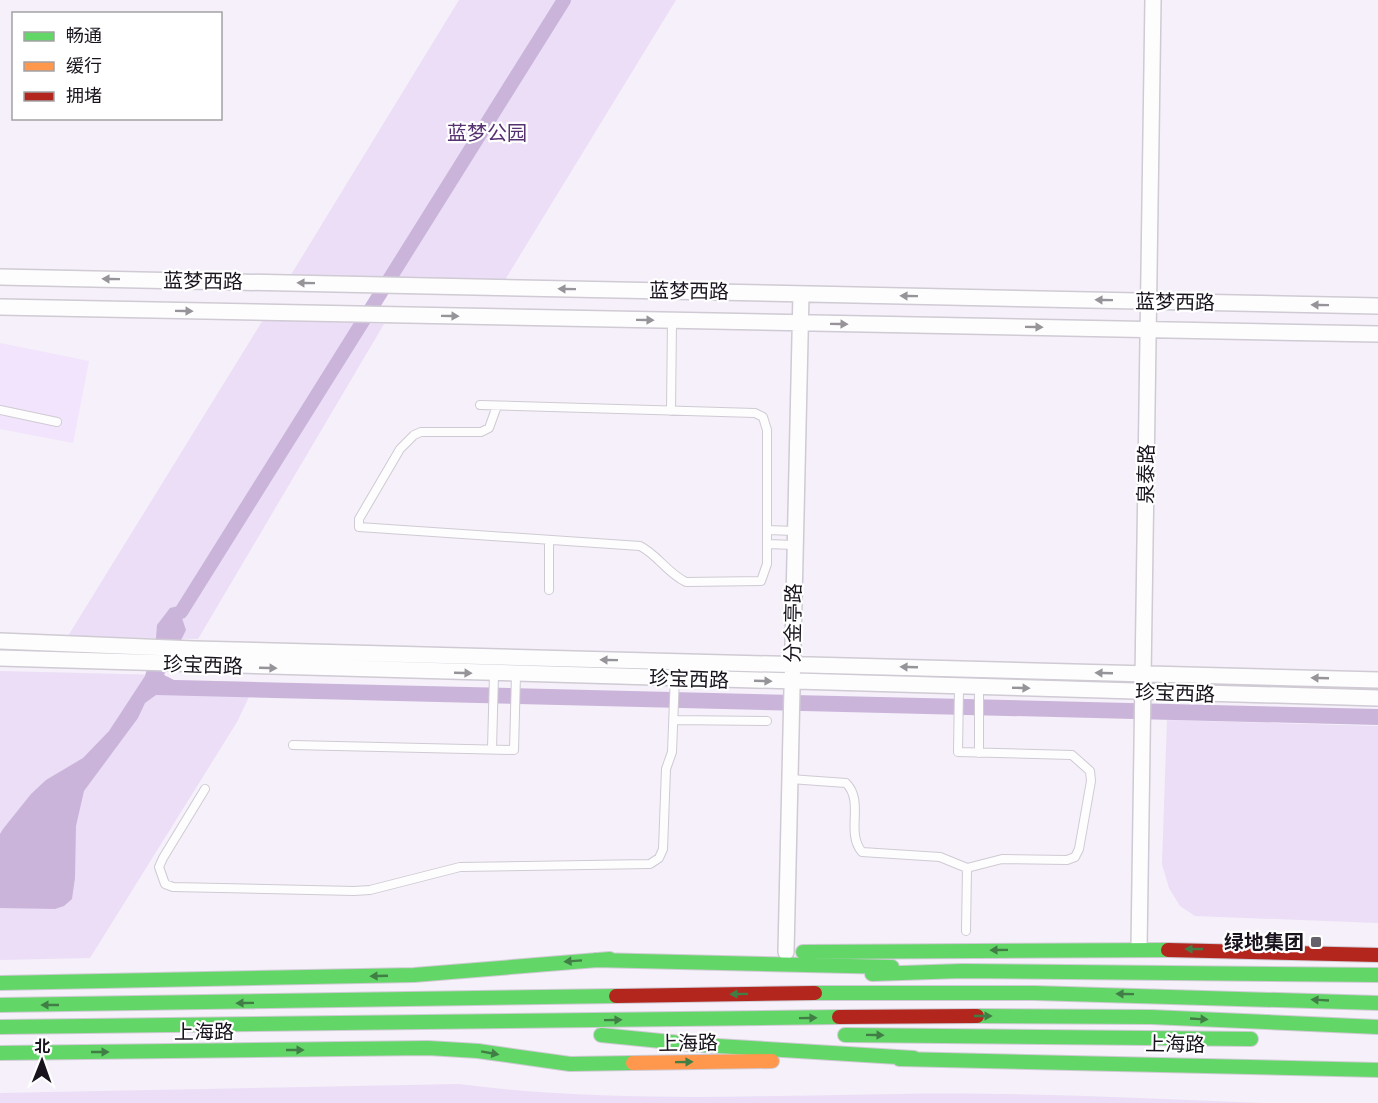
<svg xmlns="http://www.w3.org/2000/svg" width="1378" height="1103" font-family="'Sofia Sans Condensed','Noto Sans SC',sans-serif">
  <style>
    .built { fill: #f1e4fc }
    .green { fill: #ebdef6 }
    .water { fill: #cab4da }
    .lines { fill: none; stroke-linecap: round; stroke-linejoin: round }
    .canal { stroke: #cab4da; stroke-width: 14 }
    .lane-casing { stroke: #cfcad3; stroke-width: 10 }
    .street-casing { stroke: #cfcad3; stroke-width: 18 }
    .fast-casing { stroke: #cfcad3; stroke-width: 16 }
    .slow-casing { stroke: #cfcad3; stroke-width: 16 }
    .jam-casing { stroke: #cfcad3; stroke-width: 16 }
    .lane { stroke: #fefdfe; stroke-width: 8 }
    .street { stroke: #fefdfe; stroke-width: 15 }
    .fast { stroke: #63d668; stroke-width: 14 }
    .slow { stroke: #ff974d; stroke-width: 14 }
    .jam { stroke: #b3261e; stroke-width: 14 }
    .oneway { fill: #969498 }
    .oneway2 { fill: #417e46 }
    .poi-dot { fill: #656069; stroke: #fff; stroke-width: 2 }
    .labels { text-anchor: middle; stroke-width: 4.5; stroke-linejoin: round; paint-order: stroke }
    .park-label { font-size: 20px; fill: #573271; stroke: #fff }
    .street-label { font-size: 20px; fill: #18131c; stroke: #fff }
    .poi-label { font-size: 20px; font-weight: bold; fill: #18131c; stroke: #fff; text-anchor: end }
  </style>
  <rect width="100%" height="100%" fill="#f5f0f9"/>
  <path class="built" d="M0,343L89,361L73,443L0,429Z"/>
  <path class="green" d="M459,0H676L500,288L286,283Z
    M263,320L384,324L198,639L68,636Z
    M0,671L164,675L174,680L256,682L237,722L90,958L0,960Z
    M1167,720L1378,726V923L1195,916L1180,906L1169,888L1162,864Z
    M459,1084C603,1103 752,1096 898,1094C1020,1092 1141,1098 1262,1103H0V1093Z"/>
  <path class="water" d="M178,606L186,630L164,675L174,680L1378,709V725L156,695L145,703L138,718L84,791L76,826L75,878L72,899L64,906L55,909L0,908V834L3,829L31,794L46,780L83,758L109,731L145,676L156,638L157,625L170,608Z"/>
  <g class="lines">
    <path class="canal" d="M181,612L564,0"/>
    <g class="lane-casing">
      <path id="lane" d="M480,405L755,413L763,417L767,430V564L761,581L686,582C667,573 658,555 640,546L359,527V519L400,449L414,435L421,432H481L489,428L497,406
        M0,410L57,422
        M671,411L672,320
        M767,530L795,531
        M767,544L795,545
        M549,590V540
        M674,720L767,721
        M293,745L514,750L516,674
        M492,749L494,674
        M979,753V687
        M790,779L846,783C865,802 845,832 862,852L940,857L967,868L1002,859L1067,860L1075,857L1079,849L1091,781L1090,771L1072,755L958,752L959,687
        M205,789L163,858L159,867L165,884L173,887L354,891L370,890L460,867L650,864L659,858L663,849L666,769L672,752L675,675
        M966,931L967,868"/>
    </g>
    <g class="street-casing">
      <path id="street" d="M0,277L1378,306
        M0,307L1378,334
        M0,641L194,649L1378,680
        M0,658L1378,698
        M1139,949L1153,0
        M786,952L801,294"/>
    </g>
    <g class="fast-casing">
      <path id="fast" d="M803,952L1168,950
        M595,960L892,967
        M872,974L962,971L1378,975
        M0,983L414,975L610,959
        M815,993H1034L1378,1003
        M0,1005L616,996
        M977,1016L1151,1017L1378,1027
        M0,1027L839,1017
        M601,1035L701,1045L914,1058
        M845,1035L1251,1039
        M0,1053L428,1048L478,1051L570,1064L633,1063
        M899,1059L1378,1070"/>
    </g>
    <g class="slow-casing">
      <path id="slow" d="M633,1063L772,1061"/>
    </g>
    <g class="jam-casing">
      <path id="jam" d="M1168,950L1378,955
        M616,996L815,993
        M839,1017L977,1016"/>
    </g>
    <use href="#lane" class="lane"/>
    <use href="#street" class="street"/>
    <use href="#fast" class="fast"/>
    <use href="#slow" class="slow"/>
    <use href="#jam" class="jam"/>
  </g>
  <defs><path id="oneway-solid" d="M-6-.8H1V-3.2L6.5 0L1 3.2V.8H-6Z" transform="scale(1.5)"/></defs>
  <g class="oneway">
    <use href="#oneway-solid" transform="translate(111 279) rotate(-179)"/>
    <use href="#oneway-solid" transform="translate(306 283) rotate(-179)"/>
    <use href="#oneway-solid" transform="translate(567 289) rotate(-179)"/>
    <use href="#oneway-solid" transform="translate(909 296) rotate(-179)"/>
    <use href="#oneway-solid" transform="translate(1104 300) rotate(-179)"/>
    <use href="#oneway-solid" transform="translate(1320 305) rotate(-179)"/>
    <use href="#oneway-solid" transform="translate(184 311) rotate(1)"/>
    <use href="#oneway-solid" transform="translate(450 316) rotate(1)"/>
    <use href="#oneway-solid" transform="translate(645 320) rotate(1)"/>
    <use href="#oneway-solid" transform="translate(839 324) rotate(1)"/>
    <use href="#oneway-solid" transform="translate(1034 327) rotate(1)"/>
    <use href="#oneway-solid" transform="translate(609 660) rotate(-179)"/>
    <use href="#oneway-solid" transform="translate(909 667) rotate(-178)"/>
    <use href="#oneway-solid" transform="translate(268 668) rotate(2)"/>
    <use href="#oneway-solid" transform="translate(463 673) rotate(2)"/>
    <use href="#oneway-solid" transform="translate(1104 673) rotate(-178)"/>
    <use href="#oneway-solid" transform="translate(1320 678) rotate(-178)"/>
    <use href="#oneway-solid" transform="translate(763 681) rotate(2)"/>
    <use href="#oneway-solid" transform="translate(1021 688) rotate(2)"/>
  </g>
  <g class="oneway2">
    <use href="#oneway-solid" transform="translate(1194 949) rotate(-180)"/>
    <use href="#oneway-solid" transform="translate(999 950) rotate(179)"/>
    <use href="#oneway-solid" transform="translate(573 961) rotate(176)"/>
    <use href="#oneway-solid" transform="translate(379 976) rotate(178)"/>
    <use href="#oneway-solid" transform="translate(739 994) rotate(179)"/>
    <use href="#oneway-solid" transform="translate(1125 994) rotate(-179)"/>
    <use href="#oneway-solid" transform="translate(1320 1000) rotate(-177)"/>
    <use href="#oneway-solid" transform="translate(245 1003) rotate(179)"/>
    <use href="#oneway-solid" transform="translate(50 1005) rotate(180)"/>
    <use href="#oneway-solid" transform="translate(983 1016)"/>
    <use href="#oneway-solid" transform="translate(808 1018) rotate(-1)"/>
    <use href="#oneway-solid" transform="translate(1199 1019) rotate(3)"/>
    <use href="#oneway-solid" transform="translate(613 1020) rotate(-1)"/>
    <use href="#oneway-solid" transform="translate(875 1035) rotate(1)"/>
    <use href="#oneway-solid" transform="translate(295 1050)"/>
    <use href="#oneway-solid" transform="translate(100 1052)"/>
    <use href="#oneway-solid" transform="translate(490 1053) rotate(10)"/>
    <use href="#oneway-solid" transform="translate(684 1062) rotate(-1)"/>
  </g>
  <rect class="poi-dot" x="1310" y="936" width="12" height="12" rx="3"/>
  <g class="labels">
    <g class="park-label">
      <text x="487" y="140">蓝梦公园</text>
    </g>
    <g class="street-label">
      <text transform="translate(203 281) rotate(1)" y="7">蓝梦西路</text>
      <text transform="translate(689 291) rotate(1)" y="7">蓝梦西路</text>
      <text transform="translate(1175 302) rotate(1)" y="7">蓝梦西路</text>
      <text transform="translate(1146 474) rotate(-89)" y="7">泉泰路</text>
      <text transform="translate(793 623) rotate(-89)" y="7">分金亭路</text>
      <text transform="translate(203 665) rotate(2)" y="7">珍宝西路</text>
      <text transform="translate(689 679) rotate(2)" y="7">珍宝西路</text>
      <text transform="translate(1175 693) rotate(2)" y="7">珍宝西路</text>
      <text x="204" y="1039">上海路</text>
      <text transform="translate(688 1043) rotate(-1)" y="7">上海路</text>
      <text transform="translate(1175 1044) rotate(1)" y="7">上海路</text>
    </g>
    <g class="poi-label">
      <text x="1304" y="949">绿地集团</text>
    </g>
  </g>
  <rect x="12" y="12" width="210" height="108" fill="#ffffff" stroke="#a3a1a4" stroke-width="1.5"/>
  <rect x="24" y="32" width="30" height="9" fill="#63d668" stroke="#a3a1a4" stroke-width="1.5"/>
  <text x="66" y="42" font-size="18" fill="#18131c">畅通</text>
  <rect x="24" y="62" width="30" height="9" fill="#ff974d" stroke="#a3a1a4" stroke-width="1.5"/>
  <text x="66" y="72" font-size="18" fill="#18131c">缓行</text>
  <rect x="24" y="92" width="30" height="9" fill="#b3261e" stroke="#a3a1a4" stroke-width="1.5"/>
  <text x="66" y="102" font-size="18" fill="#18131c">拥堵</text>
  <g transform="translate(42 1061) rotate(1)" stroke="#ffffff" stroke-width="4.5" paint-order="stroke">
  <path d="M0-4.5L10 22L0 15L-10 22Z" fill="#18131c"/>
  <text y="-9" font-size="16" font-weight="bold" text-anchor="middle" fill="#18131c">北</text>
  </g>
</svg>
